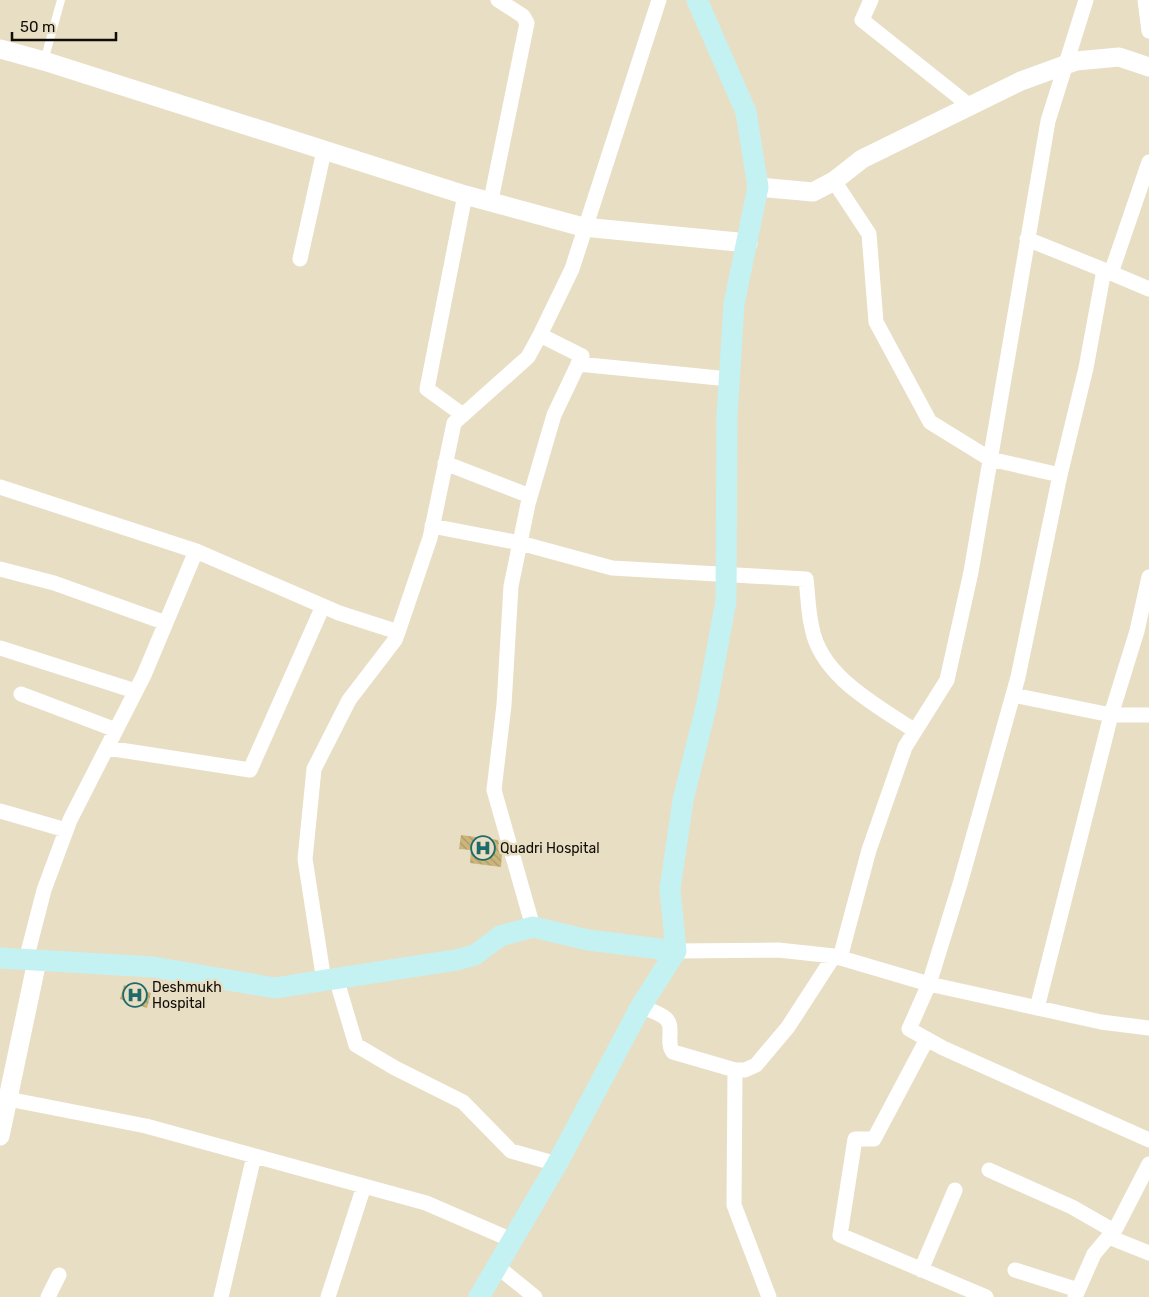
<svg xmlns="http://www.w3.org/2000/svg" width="1149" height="1297" font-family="Rubik,sans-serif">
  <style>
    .building { fill: url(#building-back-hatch) }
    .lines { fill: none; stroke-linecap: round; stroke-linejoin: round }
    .service { stroke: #fff; stroke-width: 8 }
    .minor { stroke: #fff; stroke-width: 15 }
    .tertiary { stroke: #fff; stroke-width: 19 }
    .secondary { stroke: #c4f2f3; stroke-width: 21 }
    .labels { text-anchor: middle; stroke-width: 5; stroke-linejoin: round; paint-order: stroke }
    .poi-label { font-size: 14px; fill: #100c05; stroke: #e8dec4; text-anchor: start }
  </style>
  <defs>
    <pattern id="building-back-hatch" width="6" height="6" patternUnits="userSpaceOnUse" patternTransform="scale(1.25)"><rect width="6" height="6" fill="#cbb57a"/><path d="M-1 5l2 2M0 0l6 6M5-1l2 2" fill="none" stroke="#ad9a68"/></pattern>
  </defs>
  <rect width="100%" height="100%" fill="#e8dec4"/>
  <path class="building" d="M461,835L498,840L502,853L501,867L470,863L471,850L459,849Z
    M124,985L151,993L147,1008L120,999Z"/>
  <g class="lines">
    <path class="service" d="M44,61L61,0"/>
    <path class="minor" d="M871,0L862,20L970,106
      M1145,0L1149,31
      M834,181L869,234L876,322L930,422L990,459L1060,475
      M491,200L527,23L523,16L498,0
      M1027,239L1104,270L1086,368L1060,475L1018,677L960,884L929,984L909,1029L943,1048L1149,1140
      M300,259L324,151
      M1104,270L1149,289
      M1111,273L1149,162
      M578,364L729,379
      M463,415L427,389L465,195
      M445,463L530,496
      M0,487L196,551L144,675L70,820L44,890L26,960
      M432,526L520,543L612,568L806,579C808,595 808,612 812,628C821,677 877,705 915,731
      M196,551L339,613L398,632
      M0,569L54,583L166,623
      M0,648L135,691
      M21,694L116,730
      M1013,695L1111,715H1149
      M107,748L250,770L323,606
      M0,811L66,830
      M533,927L494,790L504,705L511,586L528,504L554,415L582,356L540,335
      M676,951L778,950L834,956L929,984L1101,1022L1149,1028
      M840,958L869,850L905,747L947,680L971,572L1048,121L1086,0
      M336,978L356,1045L395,1068L463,1102L511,1151L557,1164
      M324,981L305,859L314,769L349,700L395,640L398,632L430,538L454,423L528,357L540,335L572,269L659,0
      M641,1006C648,1010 657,1012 664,1017C676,1025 665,1042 673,1052L735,1070H745L756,1065L788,1027L834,956
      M1037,1008L1111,715L1137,631L1149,577
      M927,1039L874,1139H855L840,1235L986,1297
      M735,1070L734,1205L769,1297
      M8,1099L146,1126L426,1203L514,1241
      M989,1170L1072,1207L1114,1231
      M1109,1237L1149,1253
      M498,1267L535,1297
      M921,1270L955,1190
      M1015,1270L1078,1290
      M48,1297L59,1275
      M221,1297L254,1156
      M328,1297L364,1186
      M1075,1297L1094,1254L1116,1228L1149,1164"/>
    <path class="tertiary" d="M0,49L44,61L465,195L583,227L748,243
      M758,187L813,192L834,181L862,159L1021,81L1076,61L1119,57L1149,67
      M0,1136L37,961"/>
    <path class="secondary" d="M0,958L153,967L275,988L456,960L475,955L500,936L533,927L588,940L676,951
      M479,1297L557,1164L641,1006L676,951L670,889L683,800L707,703L726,601L727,416L734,304L758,187L746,112L697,0"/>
  </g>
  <defs>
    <g id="hospital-ring" transform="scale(1.25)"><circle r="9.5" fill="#e8dec4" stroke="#1e6b6a" stroke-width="1.5"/><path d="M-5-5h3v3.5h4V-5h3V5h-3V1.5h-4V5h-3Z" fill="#1e6b6a"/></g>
  </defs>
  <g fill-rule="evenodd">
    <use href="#hospital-ring" x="483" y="848"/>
    <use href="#hospital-ring" x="135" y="995"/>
  </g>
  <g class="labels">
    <g class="poi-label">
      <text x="500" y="853">Quadri Hospital</text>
      <text x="152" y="992">Deshmukh<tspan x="152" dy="16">Hospital</tspan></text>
    </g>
  </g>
  <path d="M12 32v8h104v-8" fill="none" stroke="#100c05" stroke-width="2.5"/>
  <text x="20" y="32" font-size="15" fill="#100c05" stroke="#e8dec4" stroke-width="4" paint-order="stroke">50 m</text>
</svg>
